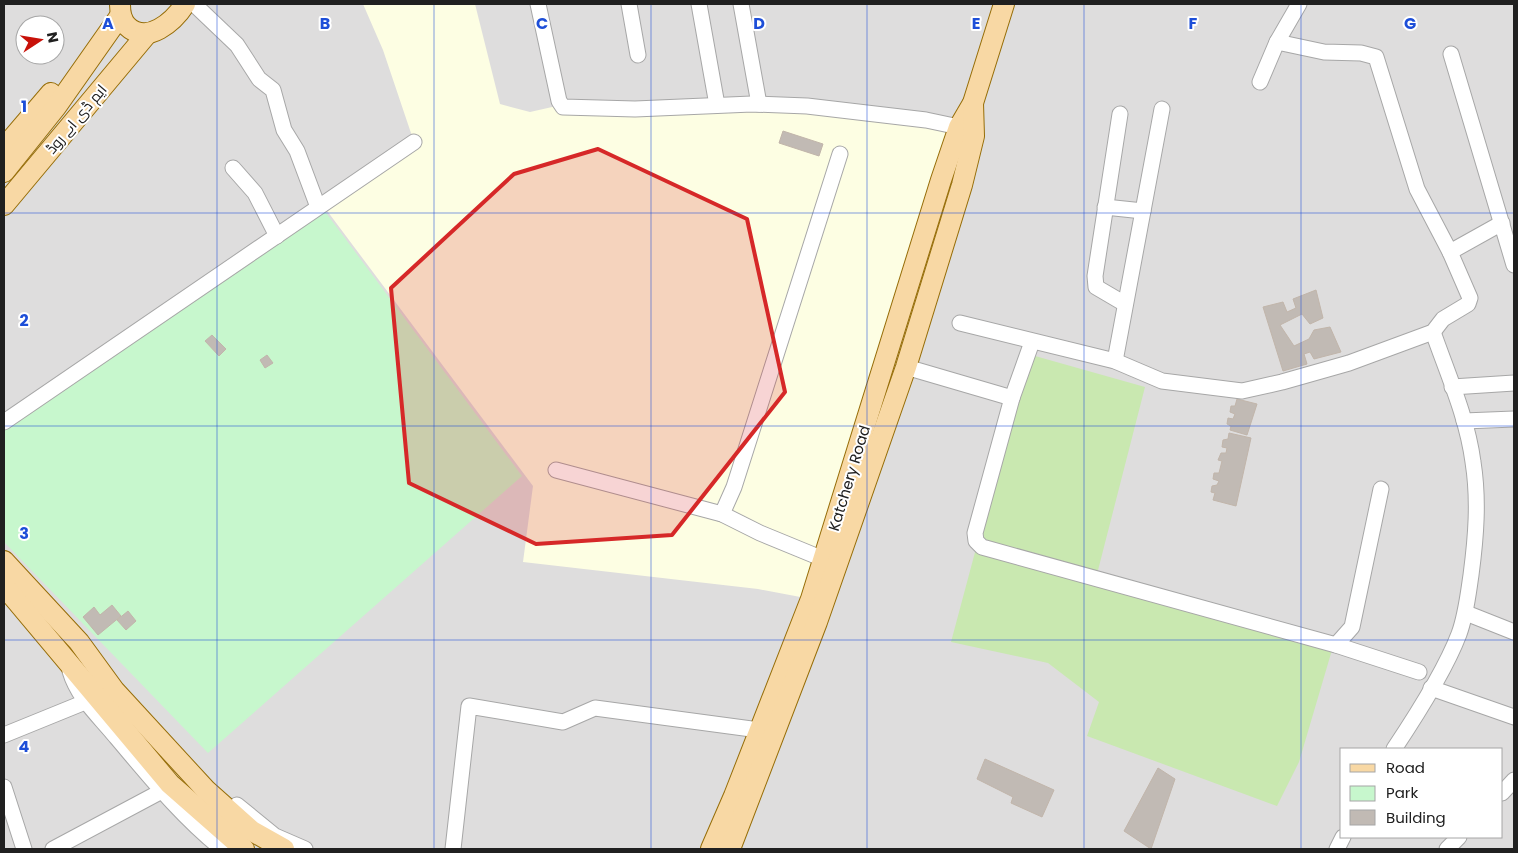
<svg xmlns="http://www.w3.org/2000/svg" width="1518" height="853" viewBox="0 0 1518 853" font-family="Poppins,Cairo,sans-serif">
<style>
.residential{fill:#dedddd;fill-rule:evenodd}
.education{fill:#fdfee3}
.grass{fill:#c9e8b0}
.park{fill:#c7f7cd}
.building{fill:#c1bab4;stroke:#c1b5aa}
.lines{fill:none;stroke-linecap:round;stroke-linejoin:round}
.minor-casing{stroke:#a7a7a7;stroke-width:17}
.major-casing{stroke:#966d07;stroke-width:22}
.minor{stroke:#fff;stroke-width:15}
.major{stroke:#f8d8a4;stroke-width:20}
.marked{fill:#d62828;fill-opacity:0.2;stroke:#d62828;stroke-width:4;stroke-linejoin:round}
.grid{fill:none;stroke:#1d4ed8;stroke-width:1;stroke-opacity:0.55}
.labels{text-anchor:middle;dominant-baseline:central;stroke-width:4;stroke-linejoin:round;paint-order:stroke}
.street-label{font-size:15px;fill:#202020;stroke:#fff}
.grid-label{font-size:16px;text-anchor:middle;font-weight:bold;fill:#1d4ed8;stroke:#fff;stroke-width:4;stroke-linejoin:round;paint-order:stroke}
</style>
<rect width="100%" height="100%" fill="#f0eee7"/>
<path class="residential" d="M4,4H1514V849H4ZM25,25H55V55H25ZM1342,749H1502V837H1342Z"/>
<polygon class="education" points="363,4 475,4 500,104 530,112 561,105 717,105 959,127 811,599 758,589 523,562 533,486 322,204 414,142 383,50"/>
<polygon class="grass" points="1028,354 1145,387 1095,582 1332,650 1299,762 1277,806 1087,736 1099,702 1048,663 951,642"/>
<polygon class="park" points="318,202 522,476 208,753 4,542 4,429"/>
<g class="building">
<polygon points="783,131 823,144 819,156 779,143"/>
<polygon points="1316,290 1323,318 1310,324 1302,314 1280,325 1294,346 1309,339 1314,330 1330,327 1341,352 1314,359 1310,352 1304,354 1307,364 1283,371 1263,307 1283,302 1287,312 1296,308 1293,299"/>
<polygon points="212,335 226,349 219,356 205,341"/>
<polygon points="267,355 273,363 265,368 260,360"/>
<polygon points="1237,399 1257,404 1247,435 1230,430 1231,426 1227,424 1228,418 1233,419 1235,414 1230,412 1231,406 1235,406"/>
<polygon points="1229,433 1251,438 1236,506 1213,500 1215,493 1211,492 1212,486 1217,485 1219,481 1213,479 1214,473 1219,473 1222,461 1218,460 1221,453 1226,453 1227,448 1222,447 1223,440 1228,439"/>
<polygon points="112,605 121,616 98,635 83,617 94,607 100,615"/>
<polygon points="128,611 136,621 126,630 117,620"/>
<polygon points="985,759 1054,790 1042,817 1011,803 1013,797 977,779"/>
<polygon points="1158,768 1175,779 1151,849 1124,831"/>
</g>
<g class="lines">
<g class="minor-casing">
<g id="minor">
<polyline points="194,4 237,45 259,79 273,90 284,130 297,151 318,207"/>
<polyline points="538,4 559,101 563,107 635,109 752,104 807,106 926,120 959,127"/>
<polyline points="629,4 638,55"/>
<polyline points="699,4 717,105"/>
<polyline points="741,4 759,104"/>
<polyline points="1451,54 1514,265"/>
<polyline points="1260,82 1277,42 1299,4"/>
<polyline points="1120,114 1095,276 1096,287 1125,304"/>
<polyline points="233,168 255,193 277,236"/>
<polyline points="1105,207 1143,211"/>
<polyline points="1450,252 1502,223"/>
<polyline points="960,323 1115,361 1162,381 1242,391 1282,382 1349,363 1433,332 1443,319 1468,304 1470,298 1450,252 1417,189 1376,57 1361,53 1324,52 1277,42"/>
<polyline points="1032,342 1012,398 975,533 976,541 982,547 1336,645 1419,672"/>
<polyline points="1115,361 1162,109"/>
<polyline points="906,367 1012,398"/>
<polyline points="1452,387 1514,383"/>
<polyline points="1464,421 1514,419"/>
<polyline points="4,422 414,142"/>
<polyline points="556,470 722,514 760,533 833,563"/>
<polyline points="722,514 734,487 840,154"/>
<polyline points="1466,613 1514,632"/>
<polyline points="1336,645 1352,627 1381,489"/>
<path d="M70,671C78,698 99,716 116,737C150,777 181,816 222,849"/>
<polyline points="1431,688 1514,717"/>
<polyline points="4,735 95,698"/>
<path d="M1394,749C1416,716 1445,671 1459,634C1466,615 1468,595 1471,575C1476,537 1479,500 1473,462C1467,417 1448,375 1433,332"/>
<polyline points="4,787 24,849"/>
<polyline points="1502,793 1514,780"/>
<polyline points="237,805 275,836 305,849"/>
<polyline points="53,849 160,792"/>
<polyline points="453,849 469,706 563,722 595,708 759,730"/>
<polyline points="1337,849 1343,837"/>
<polyline points="1447,849 1459,837"/>
</g>
</g>
<g class="major-casing">
<g id="major">
<path d="M120,5C120,13 121,20 127,26C147,46 174,21 185,4"/>
<polyline points="4,148 51,93"/>
<polyline points="4,172 56,107 120,16"/>
<polyline points="4,205 147,34"/>
<polyline points="4,561 79,642 114,690 206,790 252,831 284,849"/>
<polyline points="4,586 170,784 244,849"/>
<polyline points="711,849 734,796 811,599 941,180 959,127 973,103 1004,4"/>
<polyline points="730,849 817,622 906,367 962,185 974,136 973,103"/>
</g>
</g>
<use href="#minor" class="minor"/>
<use href="#major" class="major"/>
</g>
<path class="marked" d="M598,149L747,219L785,392L672,535L536,544L409,483L391,288L514,174Z"/>
<path class="grid" d="M217,4V849M434,4V849M651,4V849M867,4V849M1084,4V849M1301,4V849M4,213H1514M4,426H1514M4,640H1514"/>
<g class="labels">
<g class="street-label">
<text transform="translate(76 119) rotate(-50)">ایم ڈی اے روڈ</text>
<text transform="translate(849 478) rotate(-73)">Katchery Road</text>
</g>
</g>
<g class="grid-label">
<text x="108" y="29">A</text>
<text x="325" y="29">B</text>
<text x="542" y="29">C</text>
<text x="759" y="29">D</text>
<text x="976" y="29">E</text>
<text x="1193" y="29">F</text>
<text x="1410" y="29">G</text>
<text x="24" y="112">1</text>
<text x="24" y="326">2</text>
<text x="24" y="539">3</text>
<text x="24" y="752">4</text>
</g>
<rect width="1518" height="853" fill="none" stroke="#202020" stroke-width="10"/>
<rect x="1340" y="748" width="162" height="90" fill="#ffffff" stroke="#a6a6a6"/>
<rect x="1350" y="764" width="25" height="8" fill="#f8d8a4" stroke="#a6a6a6"/>
<text x="1386" y="773" font-size="15" fill="#202020">Road</text>
<rect x="1350" y="786" width="25" height="15" fill="#c7f7cd" stroke="#a6a6a6"/>
<text x="1386" y="798" font-size="15" fill="#202020">Park</text>
<rect x="1350" y="810" width="25" height="15" fill="#c1bab4" stroke="#a6a6a6"/>
<text x="1386" y="823" font-size="15" fill="#202020">Building</text>
<g transform="translate(40 40) rotate(78)"><circle r="24" fill="#ffffff" stroke="#a6a6a6"/>
<path d="M0-4L9 19L0 12L-9 19Z" fill="#c81109"/>
<text y="-8" font-size="14" font-weight="bold" text-anchor="middle" fill="#202020">N</text>
</g>
</svg>
